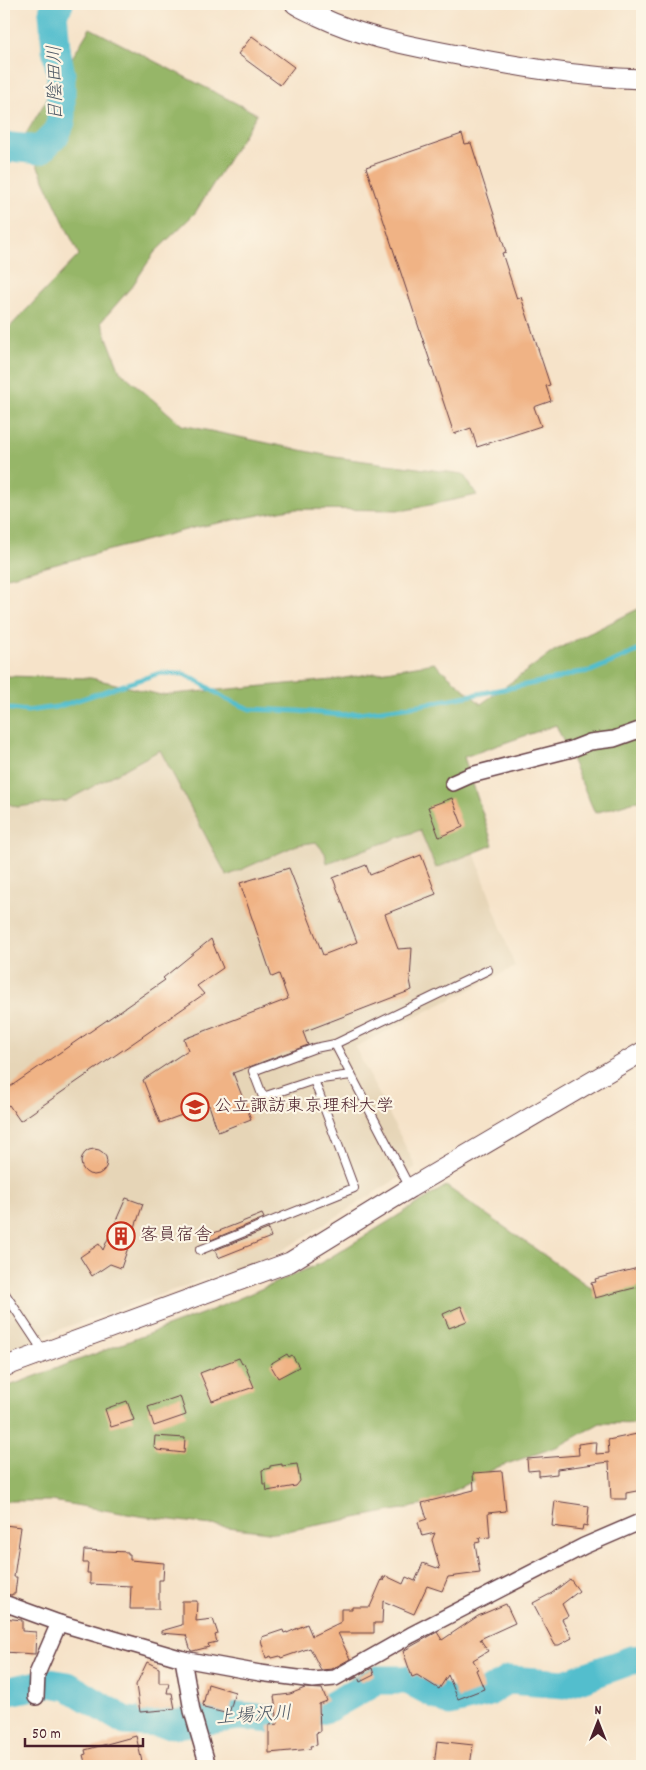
<svg xmlns="http://www.w3.org/2000/svg" width="646" height="1770" viewBox="0 0 646 1770" font-family="Dekko,'Klee One',sans-serif">
<style>
.built{fill:#e6d5b7}
.forest{fill:#96b668;stroke:#706a4a}
.lines{fill:none;stroke-linecap:round;stroke-linejoin:round}
.stream{stroke:#52becd;stroke-width:5}
.river{stroke:#52becd;stroke-width:29}
.building{fill:#f0b385}
.service-casing{stroke:#643c43;stroke-width:10}
.minor-casing{stroke:#643c43;stroke-width:18}
.tertiary-casing{stroke:#643c43;stroke-width:21}
.service{stroke:#fff;stroke-width:8}
.minor{stroke:#fff;stroke-width:15}
.tertiary{stroke:#fff;stroke-width:19}
.labels{text-anchor:middle;dominant-baseline:central;stroke-width:4.5;stroke-linejoin:round;paint-order:stroke}
.poi-label{font-size:18px;fill:#4a1f2b;stroke:#fcf5e5;text-anchor:start}
.water-label{font-size:19px;font-style:italic;fill:#4d5764;stroke:#fcf5e5}
</style>
<rect width="100%" height="100%" fill="#fcf5e5"/>
<filter id="ink" filterUnits="userSpaceOnUse"><feTurbulence type="fractalNoise" baseFrequency=".02" numOctaves="2"/><feDisplacementMap in="SourceGraphic" scale="10" xChannelSelector="R" yChannelSelector="G"/><feConvolveMatrix kernelMatrix="1 2 1 2 8 2 1 2 1" color-interpolation-filters="sRGB"/></filter>
<filter id="wash" filterUnits="userSpaceOnUse"><feTurbulence type="fractalNoise" baseFrequency=".0096" numOctaves="4" result="noise"/><feDisplacementMap in="SourceGraphic" scale="20" xChannelSelector="R" yChannelSelector="G"/><feGaussianBlur stdDeviation="1.12" result="paint"/><feColorMatrix in="noise" values="0 0 0 0 0 0 0 0 0 0 0 0 0 0 0 0 0 1.4 0 .05"/><feComposite in="paint" operator="in"/></filter>
<g filter="url(#wash)">
<rect width="100%" height="100%" fill="#f6e3c9"/>
<polygon class="built" points="160,750 227,876 297,845 316,842 325,853 328,863 421,830 436,868 474,852 515,967 355,1047 416,1167 275,1255 63,1328 4,1353 4,802 17,807 66,801"/>
<g class="forest">
<polygon points="90,28 257,114 195,213 154,253 133,285 101,322 120,371 182,425 334,457 463,474 477,495 406,510 290,509 193,528 4,578 4,333 79,255 24,137"/>
<polygon points="642,607 642,799 595,813 556,725 464,757 493,845 436,868 420,830 327,863 325,853 316,842 297,845 227,876 160,750 66,801 17,807 4,802 4,676 91,678 161,695 333,680 434,663 481,704 554,651"/>
<polygon points="446,1186 601,1295 642,1269 642,1424 600,1423 559,1446 498,1467 429,1504 276,1533 139,1516 52,1501 4,1501 4,1388 212,1310 321,1263"/>
</g>
<g class="lines">
<polyline class="stream" points="4,708 27,711 57,707 160,673 184,674 201,683 226,699 250,709 298,711 343,715 420,705 556,679 575,673 591,671 642,649"/>
<g class="river">
<polyline points="4,151 11,147 40,150 56,134 61,122 61,75 56,49 53,12 59,4"/>
<polyline points="4,1692 49,1683 68,1686 125,1721 175,1724 239,1716 273,1719 308,1713 328,1708 377,1680 408,1680 450,1702 487,1693 508,1680 565,1684 632,1660 642,1659"/>
</g>
</g>
<g id="blocks">
<g class="building">
<polygon points="252,36 294,67 280,85 238,54"/>
<polygon points="462,134 465,144 471,143 506,252 502,253 517,299 521,297 550,385 546,386 551,401 534,407 541,426 477,447 471,428 454,434 366,167"/>
<polygon points="452,798 463,827 439,837 428,807"/>
<polygon points="421,855 436,894 385,914 398,949 412,948 410,980 412,990 303,1032 308,1045 233,1073 251,1119 218,1132 209,1105 160,1123 143,1080 188,1050 184,1039 288,999 279,974 272,977 240,883 289,868 323,955 357,942 333,878 366,865 370,875"/>
<polygon points="211,939 223,968 197,986 204,994 20,1121 9,1105 4,1108 4,1091 165,980 163,978"/>
<circle cx="94" cy="1162" r="13"/>
<polygon points="126,1198 143,1204 121,1268 110,1264 92,1276 80,1257 99,1244 103,1250"/>
<polygon points="262,1214 264,1218 211,1240 209,1235"/>
<polygon points="268,1229 271,1237 218,1258 215,1250"/>
<polygon points="642,1267 642,1286 595,1298 591,1283 596,1282 595,1279"/>
<polygon points="461,1306 467,1321 449,1328 443,1314"/>
<polygon points="287,1354 289,1357 292,1355 299,1367 278,1378 270,1364"/>
<polygon points="239,1358 242,1364 244,1363 254,1387 212,1401 200,1373"/>
<polygon points="180,1396 186,1415 154,1426 148,1407"/>
<polygon points="127,1401 134,1420 111,1427 105,1409"/>
<polygon points="642,1433 642,1490 626,1493 626,1499 611,1499 609,1462 557,1469 557,1474 539,1476 539,1470 528,1471 527,1459 579,1455 578,1444 593,1442 597,1442 596,1454 609,1453 608,1440"/>
<polygon points="155,1436 185,1438 184,1453 157,1450 157,1449 154,1448"/>
<polygon points="282,1464 282,1466 297,1464 300,1481 296,1486 267,1491 266,1484 263,1484 262,1470 270,1468 270,1466"/>
<polygon points="502,1471 506,1511 488,1513 490,1537 479,1538 480,1542 475,1543 480,1573 448,1577 442,1591 427,1586 414,1614 383,1601 382,1623 374,1623 374,1633 338,1633 350,1659 332,1669 321,1670 310,1648 281,1658 280,1656 272,1658 271,1656 266,1658 261,1640 262,1640 262,1637 283,1630 284,1633 287,1632 287,1633 307,1624 312,1636 341,1622 341,1609 352,1609 352,1607 370,1607 383,1577 384,1577 384,1581 386,1576 403,1584 406,1577 415,1581 423,1563 440,1569 432,1540 435,1533 422,1536 418,1522 427,1519 422,1503 474,1490 473,1473"/>
<polygon points="555,1501 589,1506 587,1526 583,1525 582,1530 552,1526"/>
<polygon points="4,1525 21,1527 14,1577 17,1577 15,1594 12,1594 12,1595 4,1594"/>
<polygon points="84,1550 128,1552 128,1554 130,1554 130,1560 164,1563 163,1580 159,1580 159,1609 130,1609 131,1586 90,1584 90,1573 87,1573 88,1563 83,1563"/>
<polygon points="570,1579 579,1591 562,1604 568,1616 562,1619 572,1638 559,1645 555,1645 533,1603 552,1593"/>
<polygon points="182,1601 197,1601 196,1621 213,1619 218,1634 215,1635 217,1642 208,1644 209,1647 193,1651 191,1651 186,1635 161,1633 161,1631 182,1625"/>
<polygon points="506,1604 515,1623 480,1639 488,1651 473,1660 478,1669 476,1670 484,1689 458,1699 448,1675 439,1689 417,1675 412,1677 403,1651 437,1632 442,1640 478,1616"/>
<polygon points="4,1618 22,1620 22,1631 36,1632 35,1654 4,1652"/>
<polygon points="147,1662 159,1668 159,1683 169,1683 167,1693 172,1693 175,1709 140,1712 136,1685"/>
<polygon points="372,1668 374,1675 360,1682 358,1677 347,1682"/>
<polygon points="208,1684 235,1692 229,1714 204,1708 204,1706 203,1705"/>
<polygon points="305,1688 322,1689 327,1701 319,1704 320,1732 316,1733 317,1745 310,1746 311,1749 269,1753 269,1725 278,1724 274,1696 290,1694"/>
<polygon points="136,1736 143,1766 86,1766 83,1755 86,1754 85,1750"/>
<polygon points="437,1741 473,1745 470,1766 434,1766"/>
</g>
</g>
</g>
<g filter="url(#ink)">
<use href="#blocks" fill-opacity="0" stroke="#643c43" stroke-width="1"/>
<g class="lines">
<g class="service-casing">
<g id="service">
<polyline points="335,1044 410,1188"/>
<polyline points="351,1075 314,1080 263,1097 253,1071 315,1048 335,1044 488,970"/>
<polyline points="200,1250 354,1188 314,1080"/>
<polyline points="4,1292 43,1351"/>
</g>
</g>
<g class="minor-casing">
<g id="minor">
<polyline points="453,783 471,775 572,749 590,742 614,739 642,729"/>
<polyline points="4,1603 59,1623 183,1659 260,1673 313,1680 335,1678 411,1635 584,1546 642,1521"/>
<polyline points="183,1659 192,1711 208,1766"/>
<polyline points="36,1697 37,1674 59,1623"/>
</g>
</g>
<g class="tertiary-casing">
<g id="tertiary">
<path d="M295,4C302,9 311,12 318,16C358,35 400,44 442,52C509,65 575,77 642,79"/>
<polyline points="4,1367 290,1262 410,1188 642,1052"/>
</g>
</g>
<use href="#service" class="service"/>
<use href="#minor" class="minor"/>
<use href="#tertiary" class="tertiary"/>
</g>
</g>
<defs>
<g id="university-ring" transform="scale(1.4375)"><circle r="9.5" fill="#fcf5e5" stroke="#c8321e" stroke-width="1.5"/><path d="M0-5L7-2L0 1L-7-2ZM-4 1L0 2.5L4 1V4Q0 6-4 4Z" fill="#c8321e"/></g>
<g id="building-ring" transform="scale(1.4375)"><circle r="9.5" fill="#fcf5e5" stroke="#c8321e" stroke-width="1.5"/><path d="M-4-6H4V6H1V3H-1V6H-4ZM-2.5-4.3h1.7v1.8h-1.7ZM.8-4.3h1.7v1.8H.8ZM-2.5-1h1.7V.8h-1.7ZM.8-1h1.7V.8H.8Z" fill="#c8321e"/></g>
</defs>
<g fill-rule="evenodd">
<use href="#university-ring" x="195" y="1107"/>
<use href="#building-ring" x="121" y="1236"/>
</g>
<g class="labels">
<g class="poi-label">
<text x="214" y="1107">公立諏訪東京理科大学</text>
<text x="140" y="1236">客員宿舎</text>
</g>
<g class="water-label">
<text transform="translate(57 83) rotate(-91)">日陰田川</text>
<text transform="translate(254 1717) rotate(-4)">上場沢川</text>
</g>
</g>
<rect width="646" height="1770" fill="none" stroke="#fcf5e5" stroke-width="20"/>
<g transform="translate(598 1722)" stroke="#fcf5e5" stroke-width="4" paint-order="stroke">
<path d="M0-4L9 19L0 12L-9 19Z" fill="#4a1f2b"/>
<text y="-8" font-size="14" font-weight="bold" text-anchor="middle" fill="#4a1f2b">N</text>
</g>
<path d="M25 1738v8h118v-8" fill="none" stroke="#4a1f2b" stroke-width="2.5"/>
<text x="32" y="1738" font-size="15" fill="#4a1f2b" stroke="#fcf5e5" stroke-width="4" paint-order="stroke">50 m</text>
</svg>
